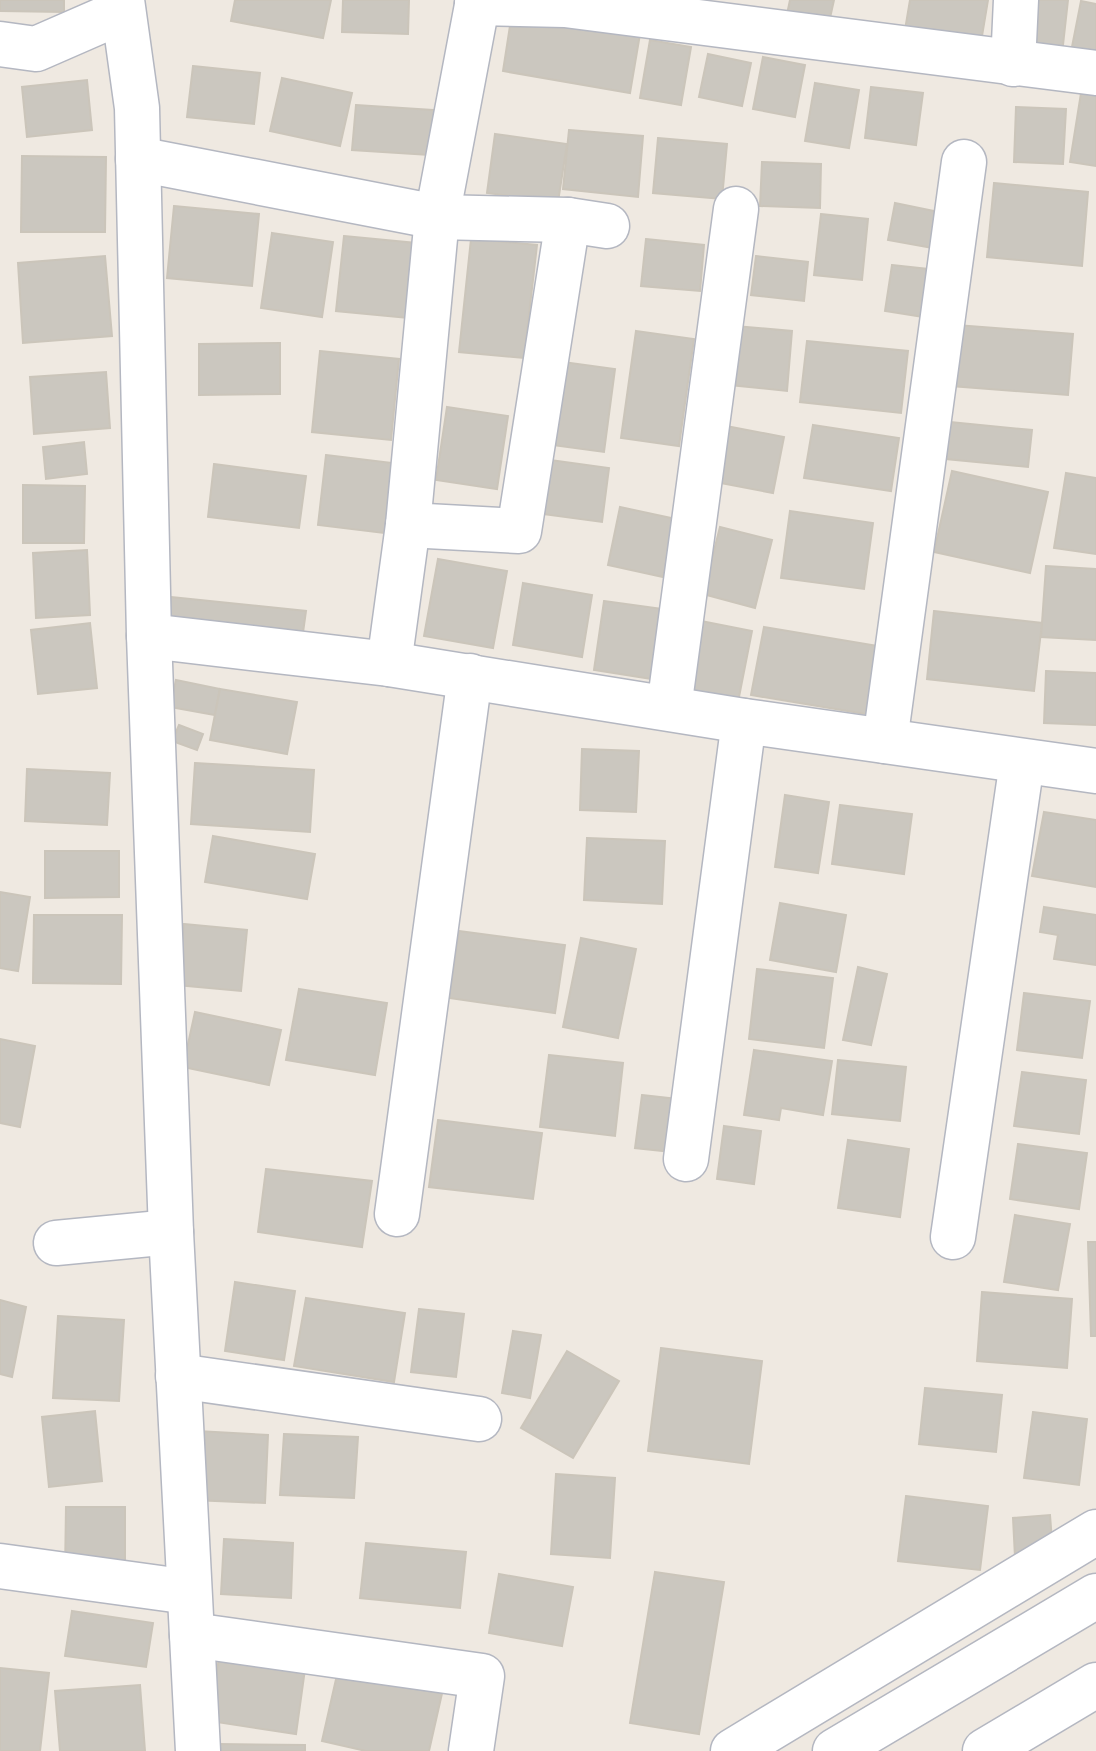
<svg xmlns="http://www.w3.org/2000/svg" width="1096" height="1751" viewBox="0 0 1096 1751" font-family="Rubik,sans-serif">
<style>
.building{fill:#cbc7bf;stroke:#cbc5ba;stroke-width:2}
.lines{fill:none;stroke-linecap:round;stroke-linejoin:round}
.minor-casing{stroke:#b4b7c1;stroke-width:47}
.minor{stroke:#fff;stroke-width:44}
</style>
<rect width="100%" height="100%" fill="#efe9e1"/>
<g class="building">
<polygon points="0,0 64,0 64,12 0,11"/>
<polygon points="235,0 331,0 323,38 231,21"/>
<polygon points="343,0 409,0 408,34 342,32"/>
<polygon points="790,0 834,0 828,27 786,19"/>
<polygon points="910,0 988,0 981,42 905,30"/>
<polygon points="1023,0 1068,0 1062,54 1017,50"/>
<polygon points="1081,1 1096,4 1096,56 1071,52"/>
<polygon points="512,13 640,34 630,93 503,71"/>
<polygon points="650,40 691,47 681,105 640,98"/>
<polygon points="708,54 751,63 742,106 699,97"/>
<polygon points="763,57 805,65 795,117 753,109"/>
<polygon points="193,66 260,73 254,124 187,117"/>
<polygon points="282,78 352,93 340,146 270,131"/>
<polygon points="87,80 92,130 27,137 22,87"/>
<polygon points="815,83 859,90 849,148 805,141"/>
<polygon points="871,87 923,93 916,145 865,138"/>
<polygon points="1081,93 1096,95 1096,166 1070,162"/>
<polygon points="356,105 448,111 445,156 352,150"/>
<polygon points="1016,107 1066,109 1063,164 1014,162"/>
<polygon points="569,130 643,136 638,197 563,189"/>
<polygon points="495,134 567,144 558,202 487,193"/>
<polygon points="658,138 727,144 722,199 653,193"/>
<polygon points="22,156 106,157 105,232 21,232"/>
<polygon points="762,162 821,164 820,208 760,206"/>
<polygon points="994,183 1088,192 1082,266 987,257"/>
<polygon points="895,203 939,212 933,248 888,240"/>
<polygon points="174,206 259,214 252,286 167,278"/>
<polygon points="821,214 868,219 862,280 814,275"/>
<polygon points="272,233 333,242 322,317 261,308"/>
<polygon points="344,236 416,243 408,318 336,311"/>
<polygon points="471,239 537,245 524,358 459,352"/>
<polygon points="646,239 704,245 700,291 641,286"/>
<polygon points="105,256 112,336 23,343 18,263"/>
<polygon points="756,256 808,262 804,301 751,295"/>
<polygon points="892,265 937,270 930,318 885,311"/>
<polygon points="956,325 1073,334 1068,395 951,386"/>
<polygon points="735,326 792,331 787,391 730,385"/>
<polygon points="636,331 694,339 679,446 621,438"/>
<polygon points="807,341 908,351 901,413 800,402"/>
<polygon points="280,343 280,394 199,395 199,344"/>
<polygon points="320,351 399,359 391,440 312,432"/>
<polygon points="563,362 615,369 604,452 552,445"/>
<polygon points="106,372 110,428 34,434 30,377"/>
<polygon points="447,407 508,416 497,489 436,480"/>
<polygon points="950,422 1032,430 1028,467 946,459"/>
<polygon points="721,425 784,437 773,493 710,481"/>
<polygon points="813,425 899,438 891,491 804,478"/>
<polygon points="84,442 87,474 46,479 43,447"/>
<polygon points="326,455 401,464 392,534 318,525"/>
<polygon points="543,459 609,468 602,522 535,513"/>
<polygon points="214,464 306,476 299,528 208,517"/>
<polygon points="952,471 1048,492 1030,573 934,552"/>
<polygon points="1066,473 1096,478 1096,554 1054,548"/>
<polygon points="23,485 85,486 84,543 23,543"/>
<polygon points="620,507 676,519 663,577 608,565"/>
<polygon points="790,511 873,523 864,589 781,578"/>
<polygon points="720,527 772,540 755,608 703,594"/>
<polygon points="87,550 90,615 36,618 33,553"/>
<polygon points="438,559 507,571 493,648 424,636"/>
<polygon points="1046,566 1096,569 1096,640 1041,637"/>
<polygon points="523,583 592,595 582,657 513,645"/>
<polygon points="171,597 306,611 302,640 168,627"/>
<polygon points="604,601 663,609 652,679 594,670"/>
<polygon points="934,611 1042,623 1034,691 927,679"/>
<polygon points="696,620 752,631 738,702 681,691"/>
<polygon points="90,623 97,688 38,694 31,630"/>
<polygon points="764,627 884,647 872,715 751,695"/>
<polygon points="1046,671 1096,673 1096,725 1044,723"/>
<polygon points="176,680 220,689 215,715 170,707"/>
<polygon points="220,689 297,702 287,754 210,740"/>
<polygon points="179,725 203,734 197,750 172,741"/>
<polygon points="582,749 639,751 636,812 580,810"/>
<polygon points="195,763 314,770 310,832 191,824"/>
<polygon points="27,769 110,773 107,825 25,821"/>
<polygon points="785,795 829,802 818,873 775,867"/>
<polygon points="840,805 912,814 904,874 832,864"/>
<polygon points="1044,812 1096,820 1096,887 1032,876"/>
<polygon points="213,836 315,854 307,899 205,882"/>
<polygon points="587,838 665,841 662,904 584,900"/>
<polygon points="45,851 119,851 119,897 45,898"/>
<polygon points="0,892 30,897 18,971 0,968"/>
<polygon points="780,903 846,915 836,972 770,960"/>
<polygon points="1044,907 1096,915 1096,965 1054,959 1058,935 1040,932"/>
<polygon points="34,915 122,915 121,984 33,983"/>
<polygon points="184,924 247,930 241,991 177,985"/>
<polygon points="459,931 565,945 555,1013 449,998"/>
<polygon points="581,938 636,949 618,1038 563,1027"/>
<polygon points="858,967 887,974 871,1045 843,1040"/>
<polygon points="757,969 833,978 824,1048 749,1039"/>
<polygon points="299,989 387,1003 375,1075 286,1060"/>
<polygon points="1024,993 1090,1001 1082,1058 1017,1050"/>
<polygon points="195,1012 281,1030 269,1085 183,1067"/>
<polygon points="0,1039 35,1046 20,1127 0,1123"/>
<polygon points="754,1050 832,1061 823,1115 781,1108 779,1120 744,1115"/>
<polygon points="549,1055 623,1063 615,1136 540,1127"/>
<polygon points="838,1060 906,1067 900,1121 832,1114"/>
<polygon points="1022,1072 1086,1080 1079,1134 1014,1126"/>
<polygon points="642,1095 677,1099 671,1152 635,1148"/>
<polygon points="438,1120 542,1133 533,1199 429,1187"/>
<polygon points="724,1126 761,1131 754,1184 717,1179"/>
<polygon points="848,1140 909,1149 900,1217 838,1208"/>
<polygon points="1018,1144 1087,1153 1079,1209 1010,1199"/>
<polygon points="266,1169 372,1181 362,1247 258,1232"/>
<polygon points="1015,1215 1070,1224 1058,1290 1004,1282"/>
<polygon points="1088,1242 1096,1242 1096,1336 1091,1336"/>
<polygon points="235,1282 295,1291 284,1360 225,1351"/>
<polygon points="982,1292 1072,1299 1067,1368 977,1361"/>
<polygon points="306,1298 405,1313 394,1382 294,1366"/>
<polygon points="0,1300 26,1307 12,1377 0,1374"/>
<polygon points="419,1309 464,1314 456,1377 411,1372"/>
<polygon points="58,1316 124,1320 119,1401 53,1398"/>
<polygon points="513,1331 541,1335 530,1398 502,1393"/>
<polygon points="661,1348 762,1361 749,1464 648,1451"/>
<polygon points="567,1351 619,1381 573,1458 521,1428"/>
<polygon points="925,1388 1002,1395 996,1452 919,1444"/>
<polygon points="95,1411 102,1481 49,1487 42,1417"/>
<polygon points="1033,1412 1087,1419 1079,1485 1024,1478"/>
<polygon points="197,1431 268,1435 265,1503 193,1500"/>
<polygon points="284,1434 358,1437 354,1498 280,1495"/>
<polygon points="556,1474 615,1478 610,1558 551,1554"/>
<polygon points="906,1496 988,1506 980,1570 898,1561"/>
<polygon points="66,1507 125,1507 125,1572 65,1572"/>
<polygon points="1050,1515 1053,1554 1015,1557 1013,1518"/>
<polygon points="224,1539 293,1543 291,1598 221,1594"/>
<polygon points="366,1543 466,1552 460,1608 360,1598"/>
<polygon points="655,1572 724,1582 699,1734 630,1723"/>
<polygon points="499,1574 573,1587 562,1646 489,1633"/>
<polygon points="72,1611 153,1623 146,1667 65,1656"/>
<polygon points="219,1657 305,1669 296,1734 210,1721"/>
<polygon points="339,1666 443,1689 429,1751 366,1751 322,1741"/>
<polygon points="0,1668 49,1673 40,1751 0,1751"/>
<polygon points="140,1685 145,1751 60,1751 55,1691"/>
<polygon points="217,1744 305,1745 305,1751 217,1751"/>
</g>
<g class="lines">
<g class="minor-casing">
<g id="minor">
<polyline points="122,0 137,108 149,636 171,1232 198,1751"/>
<polyline points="477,3 565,5 1096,73"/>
<polyline points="0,44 36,49 123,11"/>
<polyline points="1013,64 1016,0"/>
<polyline points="138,159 437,217 568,220 607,226"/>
<polyline points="408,525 519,531 568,220"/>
<polyline points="149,636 389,664 744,721 1096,771"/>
<polyline points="389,664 408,525 437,217 478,0"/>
<polyline points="669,708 736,209"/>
<polyline points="885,741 964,162"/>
<polyline points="686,1159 744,721"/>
<polyline points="397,1214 470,676"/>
<polyline points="953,1237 1022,762"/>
<polyline points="56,1243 171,1232"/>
<polyline points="178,1376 479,1419"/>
<polyline points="0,1566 189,1592"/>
<polyline points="192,1635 482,1676 471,1751"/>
<polyline points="733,1751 1096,1532"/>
<polyline points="835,1751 1096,1596"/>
<polyline points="985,1751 1096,1685"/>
</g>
</g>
<use href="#minor" class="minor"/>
</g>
</svg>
